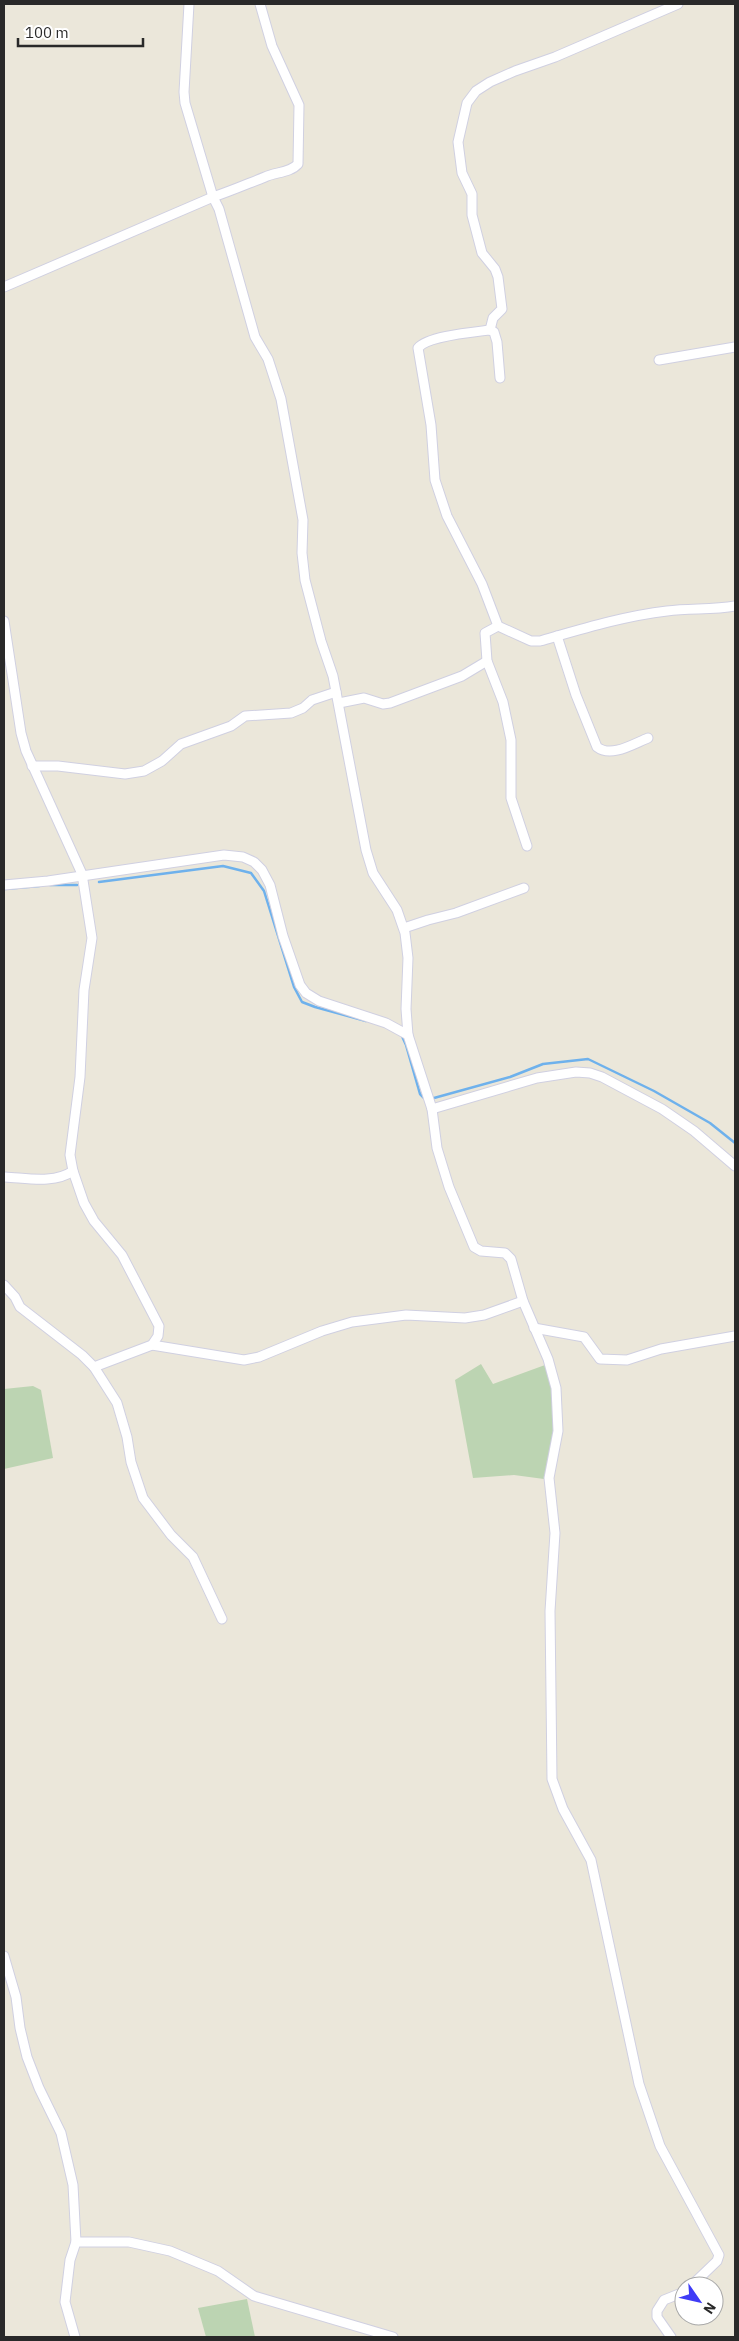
<svg xmlns="http://www.w3.org/2000/svg" width="739" height="2341" viewBox="0 0 739 2341" font-family="'IBM Plex Sans',sans-serif">
<style>
.cemetery{fill:#bcd4b2}
.lines{fill:none;stroke-linecap:round;stroke-linejoin:round}
.stream{stroke:#6eb1ec;stroke-width:2.5}
.minor-casing{stroke:#d0d0e1;stroke-width:11}
.minor{stroke:#fff;stroke-width:9}
</style>
<rect width="100%" height="100%" fill="#ebe7da"/>
<g class="cemetery">
<polygon points="481,1364 493,1384 545,1365 554,1391 555,1433 544,1479 514,1475 473,1478 455,1380"/>
<polygon points="33,1386 41,1390 53,1458 4,1469 4,1389"/>
<polygon points="247,2299 255,2337 206,2337 198,2308"/>
</g>
<g class="lines">
<g class="stream">
<polyline points="99,882 223,866 251,873 264,891 294,987 302,1002 315,1007 366,1021"/>
<polyline points="50,885 77,885"/>
<polyline points="4,889 39,886"/>
<polyline points="401,1034 406,1045 420,1094 424,1098"/>
<polyline points="434,1098 510,1077 543,1064 588,1059 654,1091 710,1123 735,1143"/>
</g>
<g class="minor-casing">
<g id="minor">
<polyline points="189,4 184,92 185,103 213,197 219,209 255,337 268,359 281,399 303,520 302,553 305,580 321,641 333,676 366,850 373,873 397,910 405,933 408,958 406,1009 408,1035"/>
<path d="M4,287L213,197C231,191 247,184 265,177C275,172 290,173 298,164L299,105L272,46L260,4"/>
<polyline points="490,330 493,318 502,309 498,277 495,269 482,253 472,215 472,194 462,173 458,142 467,103 476,91 490,82 515,71 555,57 678,4"/>
<polyline points="659,360 735,347"/>
<path d="M500,378L497,342L494,332L490,330C475,332 427,336 418,348L431,425L435,480L447,516L482,584L498,626L531,641H540C582,629 624,616 667,611C690,608 712,610 735,606"/>
<polyline points="4,621 21,733 26,751 82,874 92,938 84,990 80,1077 70,1155 73,1171 84,1203 94,1221 122,1255 159,1326 158,1336 152,1345 94,1367 82,1355 20,1307 15,1297 4,1285"/>
<polyline points="498,626 485,633 487,661 503,702 511,740 511,798 527,846"/>
<path d="M557,636L576,695L597,747C611,758 633,744 648,738"/>
<polyline points="339,703 364,698 383,704 390,703 462,676 487,661"/>
<polyline points="32,766 58,766 125,774 144,771 162,761 181,744 231,726 245,716 291,713 303,708 312,700 336,692"/>
<polyline points="4,885 48,881 224,855 243,857 254,862 262,870 270,885 283,936 300,985 306,993 319,1001 386,1023 408,1035 432,1109 437,1148 449,1187 474,1247 481,1251 505,1253 511,1259 523,1301 548,1359 556,1388 558,1431 549,1478 555,1533 550,1611 552,1779 563,1809 591,1860 639,2084 660,2146 719,2255 717,2261 691,2286"/>
<polyline points="404,928 428,920 456,913 524,888"/>
<polyline points="432,1109 537,1078 576,1072 590,1073 602,1077 662,1109 694,1131 735,1166"/>
<path d="M5,1177C27,1178 54,1184 73,1171"/>
<polyline points="534,1328 584,1337 600,1359 627,1360 661,1349 735,1336"/>
<polyline points="152,1345 244,1360 259,1357 322,1331 352,1322 406,1315 465,1318 484,1315 523,1301"/>
<polyline points="94,1367 117,1403 127,1437 131,1462 143,1498 171,1535 193,1557 222,1619"/>
<polyline points="4,1956 16,1997 20,2028 27,2057 39,2088 61,2133 73,2185 76,2242"/>
<polyline points="75,2337 65,2302 70,2260 76,2242 129,2242 170,2251 218,2271 254,2296 393,2337"/>
<polyline points="671,2337 657,2317 657,2311 664,2300 684,2292"/>
</g>
</g>
<use href="#minor" class="minor"/>
</g>
<rect width="739" height="2341" fill="none" stroke="#292929" stroke-width="10"/>
<g transform="translate(699 2301) rotate(124)"><circle r="24" fill="#ffffff" stroke="#a9a9a9"/>
<path d="M0-4L9 19L0 12L-9 19Z" fill="#3f3cf6"/>
<text y="-8" font-size="14" font-weight="bold" text-anchor="middle" fill="#292929">N</text>
</g>
<path d="M18 38v8h125v-8" fill="none" stroke="#292929" stroke-width="2.5"/>
<text x="25" y="38" font-size="15" fill="#292929" stroke="#ffffff" stroke-width="4" paint-order="stroke">100 m</text>
</svg>
